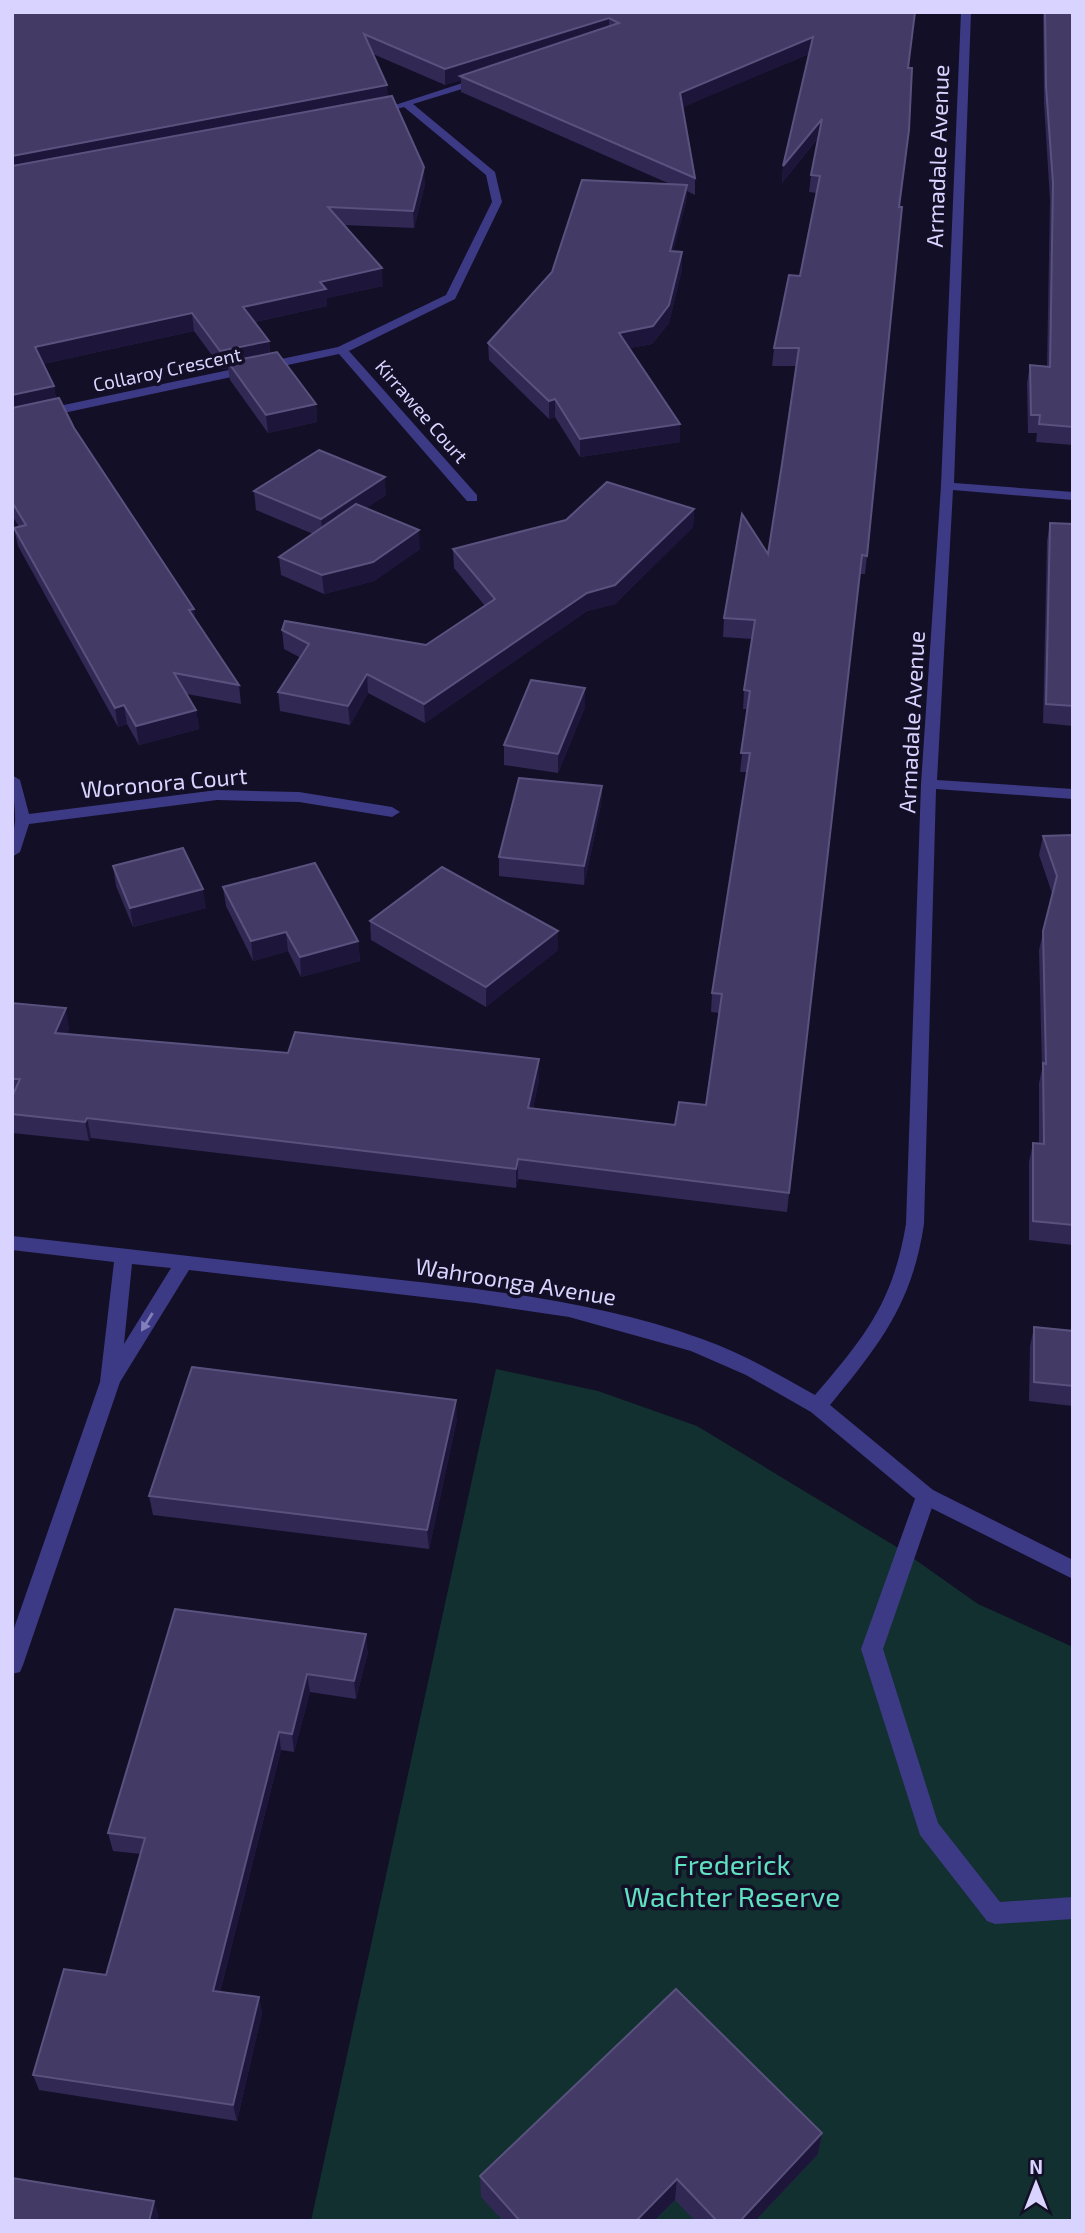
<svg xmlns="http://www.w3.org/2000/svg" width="1085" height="2233" viewBox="0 0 1085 2233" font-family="'Exo 2',sans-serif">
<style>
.green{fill:#12302f}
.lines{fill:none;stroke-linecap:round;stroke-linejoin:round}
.service{fill:#3d3a85;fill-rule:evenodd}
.minor{fill:#3d3a85;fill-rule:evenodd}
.wall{fill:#312854}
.shaded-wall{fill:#1d163a}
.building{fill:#433a66;stroke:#5a527e;stroke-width:2}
.oneway{fill:#837fbc}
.labels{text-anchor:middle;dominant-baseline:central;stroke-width:7;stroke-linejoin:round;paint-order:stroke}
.far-street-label{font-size:19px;fill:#d9d4ff;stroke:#130f26}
.street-label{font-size:23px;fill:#d9d4ff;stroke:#130f26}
.near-park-label{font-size:28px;fill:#5fe0c0;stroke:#130f26}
</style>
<rect width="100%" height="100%" fill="#130f26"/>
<polygon class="green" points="496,1369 598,1391 697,1426 900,1549 978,1604 1073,1647 1073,2221 311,2221"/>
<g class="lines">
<polygon class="service" points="926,1488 933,1490 936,1496 883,1649 938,1823 1000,1902 1073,1897 1073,1919 995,1924 987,1921 920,1835 861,1649 916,1496 919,1490"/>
<g class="minor">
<path d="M961,12H971L954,483L1073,492V500L953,490L937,780L1073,789V799L936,789L924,1224C912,1304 880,1344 830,1405L933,1490L1073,1560V1579L919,1502L811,1412L746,1375L691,1351L569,1317L475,1303L189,1270L120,1382L23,1665L20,1672L12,1674V1634L100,1382L114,1262L12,1250V1236C121,1248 230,1261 338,1273C461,1287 585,1297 702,1339C742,1353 779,1375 815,1395C865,1337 893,1302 906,1224L921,784L941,486ZM132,1264L171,1268L124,1344Z"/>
<polygon points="481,77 485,78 485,82 413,104 495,172 502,202 455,299 349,351 477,495 477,501 467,501 339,354 12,424 12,416 338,347 446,295 492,202 486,175 404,107 397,109 392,106"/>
<path d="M12,775L20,780L29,814L217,790L299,792L392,807L400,812L392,817L299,802L217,800L29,824L20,852L12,857C12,845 13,834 15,822C16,812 12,788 12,775Z"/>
</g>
</g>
<g class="wall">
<polygon points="12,12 915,12 908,68 899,207 867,556 865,574 860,574 787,1212 518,1179 516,1188 91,1138 89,1141 12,1133 12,1003 69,1028 67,1034 288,1053 539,1059 539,1079 533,1109 675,1125 706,1105 719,1013 711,1012 712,993 747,772 740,772 747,709 743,709 744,690 752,639 723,637 724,618 768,554 797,366 772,366 774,348 800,276 817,193 809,192 811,175 818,138 782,183 783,166 809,54 682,107 695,178 695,195 687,191 686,202 673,251 682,252 682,269 669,323 652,344 630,348 680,442 580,457 555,417 549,419 489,360 488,343 670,184 461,92 461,80 445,85 373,54 388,96 425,184 414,228 343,225 383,286 327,298 327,306 255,322 269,341 270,353 316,404 317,422 268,433 230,380 228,368 222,369 194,331 43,364 54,386 56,399 74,428 194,609 195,620 239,685 241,704 187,694 196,710 199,729 139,745 127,724 118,727 18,546 14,528 19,527 12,515"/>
<polygon points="1043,12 1073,12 1073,445 1036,442 1037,433 1028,433 1027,383 1030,365 1047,366 1050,200 1044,103"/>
<polygon points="254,491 386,495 366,508 420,549 374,581 324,594 281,575 279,557 313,534 256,510"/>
<polygon points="694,509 693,527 615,604 587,611 425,723 368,693 350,725 280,711 278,692 301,658 284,649 282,630 426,645 485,606 454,568 453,549"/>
<polygon points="1050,523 1073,524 1073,726 1043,723 1047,541"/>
<polygon points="585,688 585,707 558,773 504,765 504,745"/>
<polygon points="602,786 601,805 584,885 499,876 499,857"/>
<polygon points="1073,835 1073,1245 1029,1240 1029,1162 1033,1143 1039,1143 1039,1083 1042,1069 1039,950 1052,893 1039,855 1043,836"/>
<polygon points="113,866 206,908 133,927 116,886"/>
<polygon points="223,887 358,941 360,961 301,977 288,951 253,961 226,906"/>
<polygon points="370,921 558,931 558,950 486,1007 371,940"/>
<polygon points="1034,1327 1073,1331 1073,1406 1029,1401 1030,1346"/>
<polygon points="457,1419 429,1549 153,1515 149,1496"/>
<polygon points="175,1609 368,1652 356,1699 310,1692 294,1752 281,1750 220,1992 259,1997 262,2013 237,2121 39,2090 33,2075 106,1975 141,1854 113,1851 108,1833"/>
<polygon points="822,2133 818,2154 755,2221 695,2221 675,2200 654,2221 503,2221 481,2197 480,2176"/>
</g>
<g class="shaded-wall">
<polygon points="609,18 609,33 460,76 461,80 445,85 445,69"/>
<polygon points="813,37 811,53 679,109 680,93"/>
<polygon points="387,85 388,102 12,173 12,156"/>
<polygon points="822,119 820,135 782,183 783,166"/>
<polygon points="424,167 425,184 414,228 413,211"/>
<polygon points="687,185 686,202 669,268 670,251"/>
<polygon points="682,252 682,269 669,323 652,344 619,350 619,333"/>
<polygon points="382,268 383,286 327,298 327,306 245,324 243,307 320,282"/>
<polygon points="192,313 194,331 38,365 35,347"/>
<polygon points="269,341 270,359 228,362 228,368 222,369 220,351"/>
<polygon points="54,386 57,404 12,414 12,395"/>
<polygon points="555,399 555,417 549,419 549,401"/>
<polygon points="316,404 317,422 268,433 266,415"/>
<polygon points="680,424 680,442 580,457 580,439"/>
<polygon points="385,477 386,495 323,538 321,519"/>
<polygon points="694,509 693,527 615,604 587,611 425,723 424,704"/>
<polygon points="419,530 420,549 374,581 324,594 322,575"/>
<polygon points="194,609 196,628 189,610"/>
<polygon points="367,674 368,693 350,725 348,706"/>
<polygon points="585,688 585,707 558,773 558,754"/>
<polygon points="124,705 127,724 118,727 115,708"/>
<polygon points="196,710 199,729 139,745 136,726"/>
<polygon points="602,786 601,805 584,885 584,866"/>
<polygon points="203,889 206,908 133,927 130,908"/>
<polygon points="558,931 558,950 486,1007 486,987"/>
<polygon points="286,932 288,951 253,961 251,941"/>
<polygon points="358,941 360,961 301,977 300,957"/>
<polygon points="66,1008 69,1028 59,1052 55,1033"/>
<polygon points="539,1059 539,1079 529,1128 528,1108"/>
<polygon points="87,1118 91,1138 89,1141 85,1122"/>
<polygon points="518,1159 518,1179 516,1188 516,1169"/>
<polygon points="456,1400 457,1419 429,1549 427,1530"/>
<polygon points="366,1634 368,1652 356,1699 354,1681"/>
<polygon points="307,1674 310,1692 294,1752 292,1734"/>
<polygon points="279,1732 281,1750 216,2007 213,1991"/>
<polygon points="259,1997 262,2013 237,2121 233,2105"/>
<polygon points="822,2133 818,2154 755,2221 740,2221"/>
<polygon points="677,2179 675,2200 654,2221 636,2221"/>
<polygon points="154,2201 159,2216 157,2221 149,2221"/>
</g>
<g class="building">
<polygon points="12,12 915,12 908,68 912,68 909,130 899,207 902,207 867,556 862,555 789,1193 518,1159 516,1169 87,1118 85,1122 12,1114 12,1097 20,1079 12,1079 12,1003 66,1008 55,1033 288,1053 295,1032 539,1059 528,1108 675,1125 679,1102 706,1105 722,994 712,993 750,753 741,753 750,691 744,690 755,620 724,618 742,514 768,554 782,464 799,348 774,348 789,275 800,276 820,176 811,175 822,119 783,166 813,37 680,93 695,178 460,76 619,23 609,18 445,69 364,34 387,85 12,156"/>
<polygon points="1045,12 1073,12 1073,427 1039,424 1040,415 1031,415 1030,365 1050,367 1053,183 1046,86"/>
<polygon points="392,96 424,167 413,211 328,207 382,268 320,282 326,289 243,307 269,341 220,351 192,313 35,347 54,386 12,395 12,166"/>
<polygon points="582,180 687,185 670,251 682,252 669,305 653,326 619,333 680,424 580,439 555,399 549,401 488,343 552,272"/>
<polygon points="277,352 316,404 266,415 228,362"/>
<polygon points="59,398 74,428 194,609 189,610 239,685 174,673 196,710 136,726 124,705 115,708 14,528 26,525 12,502 12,408"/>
<polygon points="319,450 385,477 321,519 254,491"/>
<polygon points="607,482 694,509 615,585 587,593 424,704 367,674 348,706 278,692 309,644 282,630 285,621 426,645 495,599 453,549 566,520"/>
<polygon points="356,504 419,530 373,562 322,575 279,557"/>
<polygon points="1050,523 1073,524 1073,706 1046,704"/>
<polygon points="531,680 585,688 558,754 504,745"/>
<polygon points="519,778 602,786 584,866 499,857"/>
<polygon points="1073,835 1073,1225 1033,1221 1033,1143 1044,1144 1043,1063 1046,1064 1043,931 1057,876 1043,836"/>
<polygon points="183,848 203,889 130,908 113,866"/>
<polygon points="315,863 358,941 300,957 286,932 251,941 223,887"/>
<polygon points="442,867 558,931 486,987 370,921"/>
<polygon points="1034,1327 1073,1331 1073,1386 1034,1382"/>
<polygon points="192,1367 456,1400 427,1530 149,1496"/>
<polygon points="175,1609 366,1634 354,1681 307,1674 292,1734 279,1732 213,1991 259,1997 233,2105 33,2075 64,1969 106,1975 145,1838 108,1833"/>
<polygon points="676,1989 822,2133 740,2221 717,2221 677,2179 636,2221 520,2221 480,2176"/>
<polygon points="12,2178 154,2201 149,2221 12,2221"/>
</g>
<defs><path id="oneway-solid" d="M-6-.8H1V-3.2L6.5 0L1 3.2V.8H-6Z" transform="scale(1.75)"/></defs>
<use class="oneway" href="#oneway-solid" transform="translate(147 1322) rotate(122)"/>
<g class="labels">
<g class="far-street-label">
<text transform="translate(167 369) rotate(-12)">Collaroy Crescent</text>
<text transform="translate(422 411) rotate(49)">Kirrawee Court</text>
</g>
<g class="street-label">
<text transform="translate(937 156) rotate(-88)">Armadale Avenue</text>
<text transform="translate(911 722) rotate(-87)">Armadale Avenue</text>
<text transform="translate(164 782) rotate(-5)">Woronora Court</text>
<text transform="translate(516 1281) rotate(9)">Wahroonga Avenue</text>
</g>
<g class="near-park-label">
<text x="732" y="1864">Frederick<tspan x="732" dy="32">Wachter Reserve</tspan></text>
</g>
</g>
<rect width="1085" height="2233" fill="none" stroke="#d9d4ff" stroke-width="28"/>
<g transform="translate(1036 2184)" stroke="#130f26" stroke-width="5" paint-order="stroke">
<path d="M0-5L12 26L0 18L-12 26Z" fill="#d9d4ff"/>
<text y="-10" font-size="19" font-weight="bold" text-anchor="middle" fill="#d9d4ff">N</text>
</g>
</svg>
